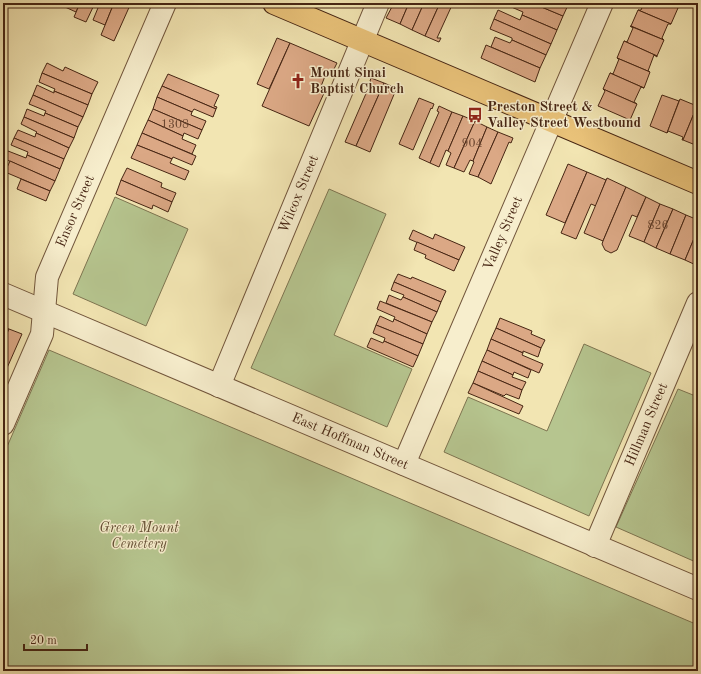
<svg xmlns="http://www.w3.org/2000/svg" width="701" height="674" viewBox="0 0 701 674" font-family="'Old Standard TT',serif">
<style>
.green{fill:#b6c58f;stroke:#7e7551}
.building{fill:#dba885;stroke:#462513}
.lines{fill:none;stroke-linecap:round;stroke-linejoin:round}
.minor-casing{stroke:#71553b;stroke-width:24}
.major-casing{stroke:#462513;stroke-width:24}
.minor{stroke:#f7eecd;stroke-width:22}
.major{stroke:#e9c279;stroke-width:22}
.labels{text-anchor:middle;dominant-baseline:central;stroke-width:3;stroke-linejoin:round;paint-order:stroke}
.number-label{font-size:12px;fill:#6b4630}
.poi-label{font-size:14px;font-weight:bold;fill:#462513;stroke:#f7eecd;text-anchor:start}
.street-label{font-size:14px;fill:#462513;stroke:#f7eecd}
.park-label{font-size:14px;font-style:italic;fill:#624d32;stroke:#f7eecd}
</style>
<rect width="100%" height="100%" fill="#f2e5b2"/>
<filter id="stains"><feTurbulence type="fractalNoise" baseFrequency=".005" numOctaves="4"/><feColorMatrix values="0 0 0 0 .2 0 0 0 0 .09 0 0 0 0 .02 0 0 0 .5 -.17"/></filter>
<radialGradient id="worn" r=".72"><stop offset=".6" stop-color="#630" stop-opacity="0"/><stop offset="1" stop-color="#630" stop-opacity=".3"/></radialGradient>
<g class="green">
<polygon points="329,189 386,214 334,335 412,369 387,427 251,368"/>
<polygon points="115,197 188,229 146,326 73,294"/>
<polygon points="584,344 651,373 589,516 444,452 468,397 547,431"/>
<polygon points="49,350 698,625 698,671 3,671 3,456"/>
<polygon points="678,389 698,397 698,563 616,527"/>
</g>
<g class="building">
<polygon points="67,3 80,3 76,12 65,7"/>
<polygon points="80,3 95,3 86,22 74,17"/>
<polygon points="100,3 114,3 105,25 93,20"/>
<polygon points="114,3 131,3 114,41 101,35"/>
<polygon points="394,3 409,3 400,24 386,18"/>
<polygon points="409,3 424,3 412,30 400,24"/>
<polygon points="424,3 440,3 425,36 412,30"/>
<polygon points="440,3 453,3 437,38 441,38 439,42 425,36"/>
<polygon points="502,3 532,3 563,16 557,30 522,15 523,12"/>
<polygon points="532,3 569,3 563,16"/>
<polygon points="644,3 666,3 678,8 671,24 638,10 641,10"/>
<polygon points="498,10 520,20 522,15 557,30 551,44 494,19"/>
<polygon points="638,10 671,24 668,24 662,38 664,40 631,26"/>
<polygon points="494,19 551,44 546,55 512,40 512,38 490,29"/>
<polygon points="630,26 664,40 657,56 624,41 627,42 633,28"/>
<polygon points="495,37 510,43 512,40 546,55 540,68 491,47"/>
<polygon points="277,38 290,43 269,89 257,84"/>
<polygon points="624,41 657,56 657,57 654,55 648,71 650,72 617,58"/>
<polygon points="290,43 337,63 332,73 327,71 320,89 325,91 309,126 262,106"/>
<polygon points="486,45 540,68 535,82 481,58"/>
<polygon points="617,58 650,72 644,88 610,73 613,74 619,59"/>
<polygon points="47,63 63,71 65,67 98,82 92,94 42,73"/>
<polygon points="42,73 92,94 88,105 54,91 55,89 39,82"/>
<polygon points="610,73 644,88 641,87 634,102 637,104 603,89"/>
<polygon points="168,74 219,95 214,106 217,107 216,109 162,86"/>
<polygon points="371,78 384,83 356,146 345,142 371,82 370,81"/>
<polygon points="384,83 396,88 398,90 397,92 395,92 370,152 356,146"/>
<polygon points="37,85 54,93 54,91 88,105 83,117 33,95"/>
<polygon points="162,86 216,109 213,117 194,109 192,112 157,97"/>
<polygon points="603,89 637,104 630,120 598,106 605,91"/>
<polygon points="33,95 83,117 78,127 45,113 46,111 29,104"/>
<polygon points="662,95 679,101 667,133 650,126"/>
<polygon points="157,97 192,112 191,115 206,121 202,130 153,109"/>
<polygon points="419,98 434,104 432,109 431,108 413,150 399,144"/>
<polygon points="680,99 697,106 683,140 682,140 683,137 668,131 667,133"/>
<polygon points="439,106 452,112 430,163 419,158 439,112 437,111"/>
<polygon points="697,106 698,106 698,146 683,140"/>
<polygon points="27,109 44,116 45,113 78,127 74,138 24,117"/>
<polygon points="153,109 202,130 198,139 184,133 183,136 148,120"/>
<polygon points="452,112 463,116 448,151 446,150 439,167 430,163"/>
<polygon points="463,116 475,121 454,168 446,165 451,153 448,151"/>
<polygon points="24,117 74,138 69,148 36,133 37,132 21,124"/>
<polygon points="148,120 183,136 182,139 196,145 192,154 142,133"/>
<polygon points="475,121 487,127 473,161 470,160 464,172 454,168"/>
<polygon points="487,127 498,132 478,177 469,174 474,162 473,161"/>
<polygon points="18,130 35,137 36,133 69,148 64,159 14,138"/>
<polygon points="498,132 513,138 511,143 509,142 491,184 478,177"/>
<polygon points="142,133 196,156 192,165 173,157 172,159 137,145"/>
<polygon points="14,138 64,159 60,169 27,155 28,152 11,145"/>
<polygon points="137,145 172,159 170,163 189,171 185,180 131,158"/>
<polygon points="8,151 26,158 27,155 60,169 55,181 5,159"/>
<polygon points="10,161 55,181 50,191 5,172"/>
<polygon points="568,164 587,172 565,223 546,215"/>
<polygon points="127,168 162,183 161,187 176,193 172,202 121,180"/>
<polygon points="587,172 606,180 596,206 591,204 576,239 561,233"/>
<polygon points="607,178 626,187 603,241 584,233"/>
<polygon points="21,179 50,191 46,201 17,189"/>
<polygon points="121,180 172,202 168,212 153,205 152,209 116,194"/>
<polygon points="626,187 646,197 637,217 632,215 617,250 611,253 605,250 602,244 603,241"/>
<polygon points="646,197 660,204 644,242 629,236"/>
<polygon points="660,204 673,209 656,248 644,242"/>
<polygon points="673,209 686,215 670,254 656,248"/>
<polygon points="686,215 698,220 698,229 685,260 670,254"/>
<polygon points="698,229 698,266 685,260"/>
<polygon points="413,230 433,239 435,234 465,247 459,260 409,239"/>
<polygon points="417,242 459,260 454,271 425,258 426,255 414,250"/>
<polygon points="398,274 411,279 412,277 446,291 441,302 394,282"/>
<polygon points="394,282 441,302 437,312 403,297 404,295 391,290"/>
<polygon points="389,295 401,300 403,297 437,312 432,322 386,303"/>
<polygon points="380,301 432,322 427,334 394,319 395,317 377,309"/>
<polygon points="380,316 393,322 394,319 427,334 423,344 376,325"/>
<polygon points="500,318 532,331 531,334 545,340 541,348 496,328"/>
<polygon points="376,325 423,344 418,356 384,341 385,338 373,333"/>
<polygon points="3,326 9,329 3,342"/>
<polygon points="496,328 541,348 538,357 523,351 523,353 491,339"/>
<polygon points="9,329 22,334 3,377 3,342"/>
<polygon points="371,338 383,343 384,341 418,356 413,367 367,347"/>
<polygon points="491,339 523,353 522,355 543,364 539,373 487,350"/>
<polygon points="487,350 531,370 528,378 514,372 513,375 482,361"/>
<polygon points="482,361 513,375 512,377 526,382 522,390 478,371"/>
<polygon points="478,371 522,390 519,399 506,394 504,396 473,383"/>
<polygon points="473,383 523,406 519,414 468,393"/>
</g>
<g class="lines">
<g class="minor-casing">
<g id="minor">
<path id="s1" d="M3,294L698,589"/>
<path id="s2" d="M219,386L378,3"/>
<path id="s3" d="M3,424L42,334L47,277L165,3"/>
<path id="s4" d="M404,464L602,3"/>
<path id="s5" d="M595,546L698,303"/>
</g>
</g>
<g class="major-casing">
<polyline id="major" points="274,3 698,183"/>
</g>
<use href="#minor" class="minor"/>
<use href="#major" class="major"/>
</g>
<defs>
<g id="church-bare" transform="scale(1.2)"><path d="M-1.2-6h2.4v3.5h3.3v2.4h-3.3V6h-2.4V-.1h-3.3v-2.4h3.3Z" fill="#8f2418" stroke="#f7eecd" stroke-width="2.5" paint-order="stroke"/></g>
<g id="bus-bare" transform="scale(1.2)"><path d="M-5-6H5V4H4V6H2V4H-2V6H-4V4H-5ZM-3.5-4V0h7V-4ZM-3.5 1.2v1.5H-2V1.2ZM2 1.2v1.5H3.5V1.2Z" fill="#8f2418" stroke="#f7eecd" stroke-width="2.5" paint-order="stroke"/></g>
</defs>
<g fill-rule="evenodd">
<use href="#church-bare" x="298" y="81"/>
<use href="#bus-bare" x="475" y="115"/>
</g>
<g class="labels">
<g class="number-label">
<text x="175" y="125">1308</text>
<text x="472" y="144">904</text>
<text x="658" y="226">826</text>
</g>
<g class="poi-label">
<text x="310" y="73">Mount Sinai<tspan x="310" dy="16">Baptist Church</tspan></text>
<text x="487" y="107">Preston Street &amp;<tspan x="487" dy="16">Valley Street Westbound</tspan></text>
</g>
<g class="street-label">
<text stroke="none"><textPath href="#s2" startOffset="208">Wilcox Street</textPath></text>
<text stroke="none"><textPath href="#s3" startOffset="227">Ensor Street</textPath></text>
<text stroke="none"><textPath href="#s4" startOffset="251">Valley Street</textPath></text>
<text stroke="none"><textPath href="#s5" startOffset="132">Hillman Street</textPath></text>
<text stroke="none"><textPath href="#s1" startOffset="377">East Hoffman Street</textPath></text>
</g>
<g class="park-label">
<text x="139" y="528">Green Mount<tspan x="139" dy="16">Cemetery</tspan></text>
</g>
</g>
<rect width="701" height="674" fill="none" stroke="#f2e5b2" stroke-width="16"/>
<rect x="4" y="4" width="693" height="666" fill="none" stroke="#462513" stroke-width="2"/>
<rect x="8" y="8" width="685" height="658" fill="none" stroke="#462513"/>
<path d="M24 644v6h63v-6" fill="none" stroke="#462513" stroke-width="2"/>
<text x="30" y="644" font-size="12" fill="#462513" stroke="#f7eecd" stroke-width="3" paint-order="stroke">20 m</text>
<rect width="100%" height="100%" filter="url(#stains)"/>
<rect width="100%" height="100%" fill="url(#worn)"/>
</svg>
